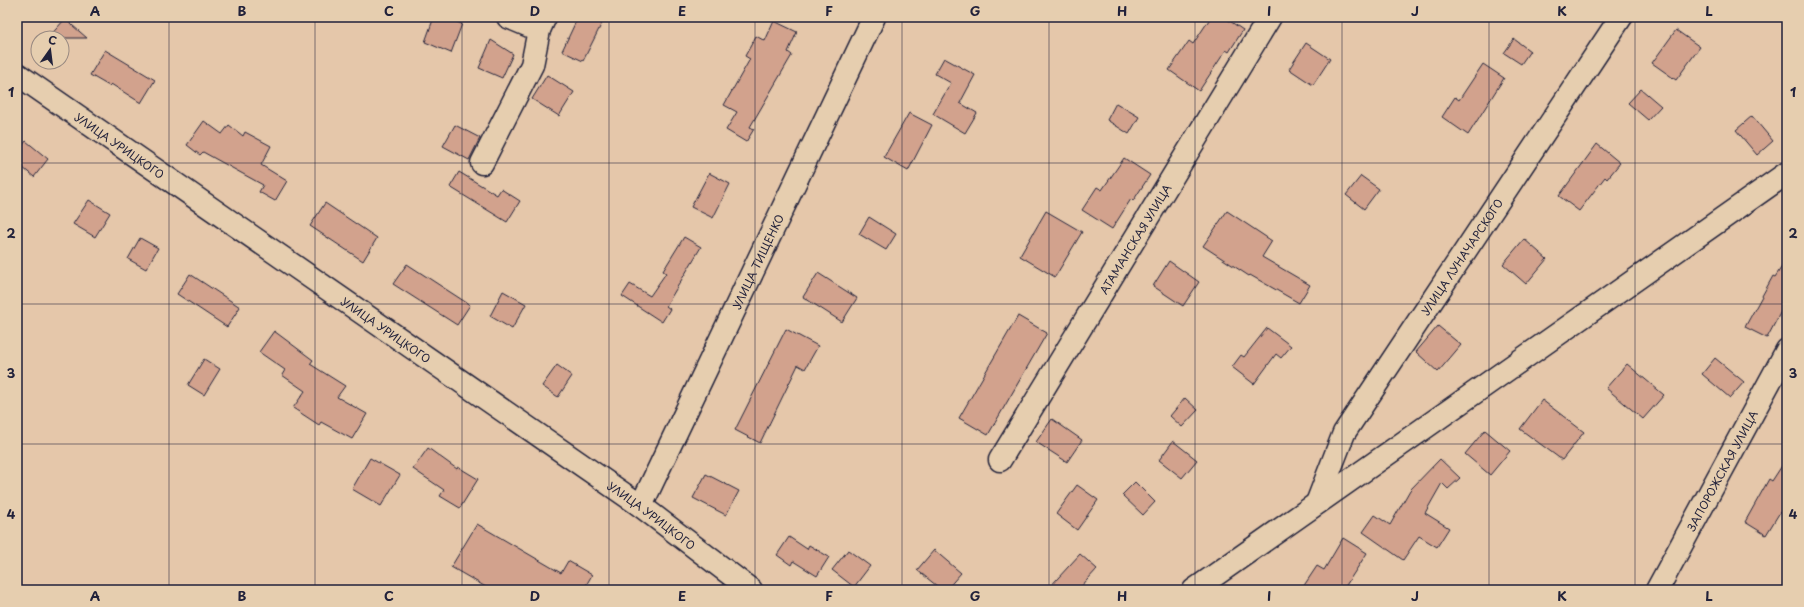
<svg xmlns="http://www.w3.org/2000/svg" width="1804" height="607" viewBox="0 0 1804 607" font-family="'Playpen Sans',sans-serif">
<style>
.building{fill:#d2a28d;stroke:#22223b}
.lines{fill:none;stroke-linecap:round;stroke-linejoin:round}
.minor-casing{stroke:#22223b;stroke-width:25}
.secondary-casing{stroke:#22223b;stroke-width:25}
.minor{stroke:#e6ceaf;stroke-width:22}
.secondary{stroke:#e6ceaf;stroke-width:22}
.grid{fill:none;stroke:#22223b;stroke-width:1;stroke-opacity:0.55}
.labels{text-anchor:middle;dominant-baseline:central;stroke-width:3;stroke-linejoin:round;paint-order:stroke}
.street-label{font-size:11px;fill:#22223b;stroke:#e6ceaf}
.neatline{fill:none;stroke:#22223b;stroke-width:1.5}
.grid-label{font-size:13px;text-anchor:middle;font-weight:bold;fill:#22223b}
</style>
<rect width="100%" height="100%" fill="#e5c7aa"/>
<filter id="ink" filterUnits="userSpaceOnUse"><feTurbulence type="fractalNoise" baseFrequency=".025" numOctaves="2"/><feDisplacementMap in="SourceGraphic" scale="8" xChannelSelector="R" yChannelSelector="G"/><feConvolveMatrix kernelMatrix="1 2 1 2 8 2 1 2 1" color-interpolation-filters="sRGB"/></filter>
<g filter="url(#ink)">
<g class="building">
<polygon points="434,17 444,17 462,24 451,53 425,42"/>
<polygon points="578,17 605,17 583,61 562,51"/>
<polygon points="1211,17 1224,17 1243,30 1229,52 1226,50 1199,91 1169,70 1189,41 1193,44"/>
<polygon points="65,19 87,38 48,38"/>
<polygon points="774,21 797,32 788,52 792,55 750,127 754,129 746,142 726,130 737,112 724,105 750,59 745,56 756,36 765,41"/>
<polygon points="1676,30 1700,47 1676,80 1652,63"/>
<polygon points="1514,39 1530,51 1521,64 1504,53"/>
<polygon points="491,40 513,54 502,78 479,68"/>
<polygon points="1306,43 1330,59 1313,85 1289,69"/>
<polygon points="105,50 155,80 141,103 111,84 109,86 90,75"/>
<polygon points="944,58 975,75 960,103 977,113 965,133 933,114 951,83 935,74"/>
<polygon points="1483,64 1504,78 1468,135 1442,117 1455,97 1459,100"/>
<polygon points="547,75 574,92 559,116 532,99"/>
<polygon points="1641,89 1661,106 1648,120 1628,103"/>
<polygon points="1116,103 1139,117 1129,134 1107,120"/>
<polygon points="909,113 932,125 908,171 884,157"/>
<polygon points="1752,116 1773,141 1757,155 1736,130"/>
<polygon points="204,121 222,134 229,125 243,136 245,132 271,146 261,165 287,181 275,201 259,192 263,185 203,152 200,155 187,145"/>
<polygon points="455,125 480,138 469,160 443,146"/>
<polygon points="26,141 48,159 34,177 17,163 17,152"/>
<polygon points="1597,144 1620,163 1607,179 1605,177 1579,211 1559,196"/>
<polygon points="1124,158 1150,175 1133,201 1131,199 1112,229 1082,210 1097,187 1102,190"/>
<polygon points="459,172 497,195 501,189 520,201 507,222 450,187"/>
<polygon points="709,173 730,184 713,218 691,207"/>
<polygon points="1361,176 1379,189 1364,209 1346,195"/>
<polygon points="89,200 110,213 95,237 73,224"/>
<polygon points="325,203 377,238 363,261 310,226"/>
<polygon points="1046,211 1082,232 1055,277 1020,256"/>
<polygon points="1227,211 1272,241 1262,257 1310,285 1299,303 1250,275 1249,276 1203,246"/>
<polygon points="869,217 896,234 886,250 859,234"/>
<polygon points="684,237 701,247 666,306 670,309 662,322 622,296 630,284 650,296 666,273 663,271"/>
<polygon points="140,238 158,248 146,269 128,259"/>
<polygon points="1524,239 1547,259 1526,284 1503,264"/>
<polygon points="1787,259 1787,300 1767,338 1745,327 1773,276 1775,277"/>
<polygon points="1169,261 1199,282 1183,306 1153,286"/>
<polygon points="407,264 470,305 457,325 393,284"/>
<polygon points="818,273 857,298 842,322 803,297"/>
<polygon points="190,274 240,307 227,327 177,294"/>
<polygon points="503,291 526,304 512,329 490,316"/>
<polygon points="1018,316 1047,333 988,435 959,418"/>
<polygon points="1438,326 1461,345 1438,372 1416,352"/>
<polygon points="1267,328 1291,346 1281,358 1276,354 1254,384 1232,367 1241,355 1244,357"/>
<polygon points="786,329 818,346 805,369 798,365 760,443 735,430"/>
<polygon points="274,331 313,360 310,364 345,386 337,397 367,414 352,439 321,422 319,425 293,408 305,391 282,375 285,370 259,352"/>
<polygon points="1715,358 1744,382 1730,398 1702,374"/>
<polygon points="204,359 220,369 204,395 188,385"/>
<polygon points="1627,364 1664,395 1643,419 1606,388"/>
<polygon points="557,365 572,376 558,397 542,386"/>
<polygon points="1185,398 1198,410 1182,427 1170,416"/>
<polygon points="1542,400 1584,432 1562,460 1520,429"/>
<polygon points="1052,419 1082,440 1067,462 1036,442"/>
<polygon points="1485,430 1510,451 1490,475 1465,454"/>
<polygon points="1173,441 1197,460 1182,478 1159,460"/>
<polygon points="428,448 457,469 458,467 478,479 460,508 440,496 444,490 413,469"/>
<polygon points="370,458 400,475 381,506 352,489"/>
<polygon points="1787,458 1787,516 1780,512 1766,535 1745,522 1769,479 1772,481"/>
<polygon points="1440,459 1460,478 1448,489 1442,483 1425,513 1449,528 1437,547 1419,536 1403,560 1363,532 1375,515 1390,525 1410,490"/>
<polygon points="706,474 739,491 726,515 693,498"/>
<polygon points="1135,482 1155,502 1143,515 1122,495"/>
<polygon points="1077,485 1098,500 1077,530 1056,514"/>
<polygon points="477,524 561,573 568,561 592,575 585,587 590,590 491,590 451,567"/>
<polygon points="789,537 807,549 809,545 829,557 817,576 793,561 791,565 777,555"/>
<polygon points="1343,538 1367,553 1343,590 1301,590 1317,566 1324,570"/>
<polygon points="848,550 870,566 854,587 832,570"/>
<polygon points="934,550 961,573 946,590 942,590 917,570"/>
<polygon points="1080,554 1097,569 1078,590 1047,590"/>
</g>
<g class="lines">
<g class="minor-casing">
<g id="minor">
<polyline points="508,17 539,30"/>
<path id="s1" d="M17,74L641,506L751,590"/>
<polyline points="482,163 532,65 539,30 545,17"/>
<path id="s2" d="M1000,460L1270,17"/>
<path id="s3" d="M1317,503L1344,433L1621,17"/>
<path id="s4" d="M641,506L874,17"/>
<path id="s5" d="M1657,590L1787,350"/>
</g>
</g>
<g class="secondary-casing">
<polyline id="secondary" points="1194,590 1787,173"/>
</g>
<use href="#minor" class="minor"/>
<use href="#secondary" class="secondary"/>
</g>
</g>
<path class="grid" d="M169,17V590M315,17V590M462,17V590M609,17V590M755,17V590M902,17V590M1049,17V590M1195,17V590M1342,17V590M1489,17V590M1635,17V590M17,163H1787M17,304H1787M17,444H1787"/>
<g class="labels">
<g class="street-label">
<text stroke="none"><textPath href="#s1" startOffset="125">УЛИЦА УРИЦКОГО</textPath></text>
<text stroke="none"><textPath href="#s2" startOffset="259">АТАМАНСКАЯ УЛИЦА</textPath></text>
<text stroke="none"><textPath href="#s3" startOffset="287">УЛИЦА ЛУНАЧАРСКОГО</textPath></text>
<text stroke="none"><textPath href="#s4" startOffset="271">УЛИЦА ТИЩЕНКО</textPath></text>
<text stroke="none"><textPath href="#s1" startOffset="449">УЛИЦА УРИЦКОГО</textPath></text>
<text stroke="none"><textPath href="#s5" startOffset="136">ЗАПОРОЖСКАЯ УЛИЦА</textPath></text>
<text stroke="none"><textPath href="#s1" startOffset="773">УЛИЦА УРИЦКОГО</textPath></text>
</g>
</g>
<rect width="1804" height="607" fill="none" stroke="#e6ceaf" stroke-width="44"/>
<g transform="translate(50 50) rotate(14)"><circle r="19" fill="#e6ceaf" stroke="#988981"/>
<path d="M0-3L7 15L0 10L-7 15Z" fill="#22223b"/>
<text y="-6" font-size="11" font-weight="bold" text-anchor="middle" fill="#22223b">С</text>
</g>
<rect x="22" y="22" width="1760" height="563" class="neatline"/>
<g class="grid-label">
<text x="95" y="16">A</text>
<text x="242" y="16">B</text>
<text x="389" y="16">C</text>
<text x="535" y="16">D</text>
<text x="682" y="16">E</text>
<text x="829" y="16">F</text>
<text x="975" y="16">G</text>
<text x="1122" y="16">H</text>
<text x="1269" y="16">I</text>
<text x="1415" y="16">J</text>
<text x="1562" y="16">K</text>
<text x="1709" y="16">L</text>
<text x="11" y="97">1</text>
<text x="1793" y="97">1</text>
<text x="11" y="238">2</text>
<text x="1793" y="238">2</text>
<text x="11" y="378">3</text>
<text x="1793" y="378">3</text>
<text x="11" y="519">4</text>
<text x="1793" y="519">4</text>
<text x="95" y="601">A</text>
<text x="242" y="601">B</text>
<text x="389" y="601">C</text>
<text x="535" y="601">D</text>
<text x="682" y="601">E</text>
<text x="829" y="601">F</text>
<text x="975" y="601">G</text>
<text x="1122" y="601">H</text>
<text x="1269" y="601">I</text>
<text x="1415" y="601">J</text>
<text x="1562" y="601">K</text>
<text x="1709" y="601">L</text>
</g>
</svg>
